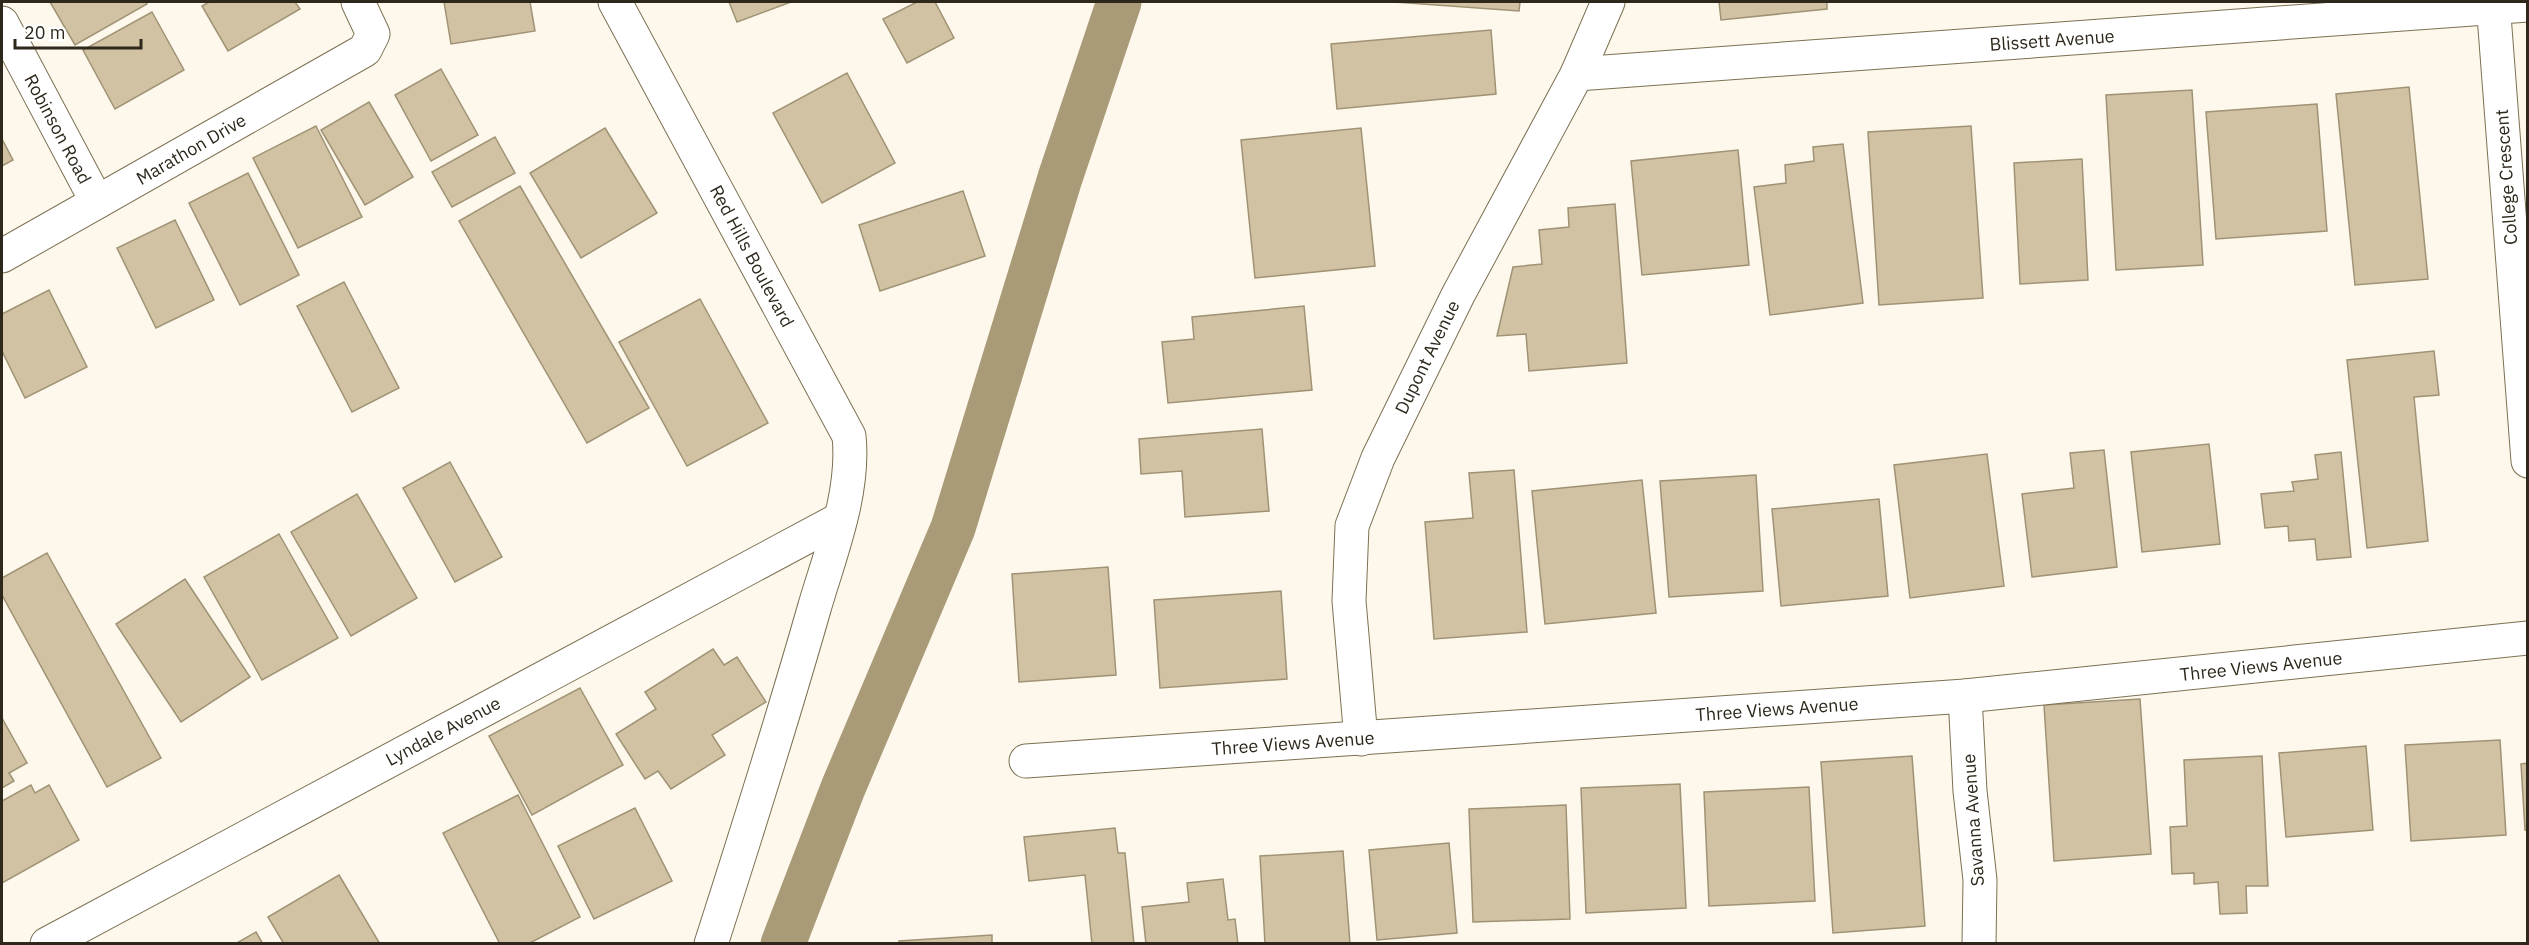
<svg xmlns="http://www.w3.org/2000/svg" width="2529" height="945" viewBox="0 0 2529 945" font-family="'IBM Plex Sans',sans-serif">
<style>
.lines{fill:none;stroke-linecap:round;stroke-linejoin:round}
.canal{stroke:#aa9b78;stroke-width:45}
.building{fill:#d0c2a3;stroke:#a09375;stroke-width:1.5}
.minor-casing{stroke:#7c7053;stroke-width:35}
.minor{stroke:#fff;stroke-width:33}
.labels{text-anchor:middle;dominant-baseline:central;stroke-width:6;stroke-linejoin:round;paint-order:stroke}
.street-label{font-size:18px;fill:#2d281b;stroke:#fff}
</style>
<rect width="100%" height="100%" fill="#fdf8eb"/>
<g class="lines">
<polyline class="canal" points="783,944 843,788 953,528 1060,178 1119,2"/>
</g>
<g class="building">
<polygon points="50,2 146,2 147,4 75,45"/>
<polygon points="209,2 295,2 300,9 228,51 202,6"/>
<polygon points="444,2 530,2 535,31 451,44"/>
<polygon points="729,2 791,2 737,22"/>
<polygon points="917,2 935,2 954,38 907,63 883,19"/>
<polygon points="1394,2 1520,2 1519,11"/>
<polygon points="1719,2 1827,2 1827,9 1721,20"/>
<polygon points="152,12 184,70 115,109 83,50"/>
<polygon points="1491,30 1496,94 1337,109 1331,44"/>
<polygon points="441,69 478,135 431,161 395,95"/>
<polygon points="847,73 895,163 822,203 773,113"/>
<polygon points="2409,87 2428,279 2355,285 2336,94"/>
<polygon points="2192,90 2203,265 2116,270 2106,95"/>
<polygon points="369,102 413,177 365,205 321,130"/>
<polygon points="2317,104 2327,231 2216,239 2206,112"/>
<polygon points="316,126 362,217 298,248 253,158"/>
<polygon points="1971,126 1983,298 1879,305 1868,132"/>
<polygon points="605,128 657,213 581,258 530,173"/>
<polygon points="1361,128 1375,266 1255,278 1241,140"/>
<polygon points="495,137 515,173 452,207 432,172"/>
<polygon points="2,139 13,160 2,166"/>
<polygon points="1843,144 1863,303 1770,315 1754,187 1786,183 1785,165 1814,161 1813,147"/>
<polygon points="1738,150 1749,265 1642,275 1631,161"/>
<polygon points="2082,159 2088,280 2020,284 2014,163"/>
<polygon points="248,173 299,275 240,305 189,203"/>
<polygon points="520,186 649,408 587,443 459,221"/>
<polygon points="963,191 985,256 880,291 859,225"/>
<polygon points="1615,204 1627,363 1529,371 1526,334 1497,336 1513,267 1542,264 1539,230 1569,227 1568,208"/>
<polygon points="175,220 214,300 156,328 117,248"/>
<polygon points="344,282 399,388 352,412 297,306"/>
<polygon points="49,290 87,367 25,398 2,351 2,314"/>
<polygon points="700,299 768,423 687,466 619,342"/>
<polygon points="1304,306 1312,390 1168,403 1162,342 1194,339 1192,317"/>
<polygon points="2434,351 2439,395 2414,397 2428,541 2367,548 2347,360"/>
<polygon points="1262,429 1269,511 1185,517 1182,471 1141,474 1139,439"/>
<polygon points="2209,444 2220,544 2142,552 2131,452"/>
<polygon points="2104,450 2117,567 2032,577 2022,494 2074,488 2070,453"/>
<polygon points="2341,452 2351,557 2317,560 2315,539 2289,541 2288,526 2265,528 2261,494 2294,491 2292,482 2318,479 2315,455"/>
<polygon points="1987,454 2004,586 1910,598 1894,465"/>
<polygon points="450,462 502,557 455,582 403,488"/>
<polygon points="1514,470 1527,632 1434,639 1425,522 1473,518 1469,473"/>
<polygon points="1756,475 1763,591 1669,597 1660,481"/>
<polygon points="1642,480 1656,613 1545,624 1532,491"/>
<polygon points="357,494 417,598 351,636 291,532"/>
<polygon points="1879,499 1888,596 1781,606 1772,509"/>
<polygon points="279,534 338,638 262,680 204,577"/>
<polygon points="47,553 161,758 107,787 2,595 2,578"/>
<polygon points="1108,567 1116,675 1019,682 1012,574"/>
<polygon points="185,579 250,677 181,722 116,624"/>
<polygon points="1281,591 1287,679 1160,688 1154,600"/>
<polygon points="713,649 724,665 737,657 766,702 712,735 725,755 671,789 658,771 645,779 616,734 656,709 645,692"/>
<polygon points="580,688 623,765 532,815 489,736"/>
<polygon points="2140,699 2151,854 2054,861 2044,705"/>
<polygon points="2,718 27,763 9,773 14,781 2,788"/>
<polygon points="2500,740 2506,835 2411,841 2405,745"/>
<polygon points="2366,746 2373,830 2286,837 2279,753"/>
<polygon points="1912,756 1925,926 1833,933 1821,762"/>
<polygon points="2262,756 2268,886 2246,886 2247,913 2220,914 2218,882 2194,884 2194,873 2172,874 2170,827 2187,826 2184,760"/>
<polygon points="2528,763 2528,830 2525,830 2521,764"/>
<polygon points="1680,784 1686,908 1586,913 1581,788"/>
<polygon points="31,785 35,793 49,785 79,840 2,883 2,801"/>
<polygon points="1809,787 1815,901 1709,906 1704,792"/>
<polygon points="518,795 580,917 528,944 500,944 443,833"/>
<polygon points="1566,805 1570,919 1473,922 1469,809"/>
<polygon points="635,808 672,881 594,919 558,846"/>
<polygon points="1115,828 1118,853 1125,853 1134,944 1092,944 1085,875 1029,881 1024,837"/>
<polygon points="1449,843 1457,933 1377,940 1369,850"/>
<polygon points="1343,851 1350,944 1265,944 1260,856"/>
<polygon points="339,875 380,944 284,944 268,917"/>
<polygon points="1223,879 1228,920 1235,919 1238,944 1146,944 1142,907 1189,902 1187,883"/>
<polygon points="256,932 263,944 235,944"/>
<polygon points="992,935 992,944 899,944 899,941"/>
</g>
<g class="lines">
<g class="minor-casing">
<g id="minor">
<path d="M615,2L849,436C855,493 830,554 814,609C782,721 747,832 711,944"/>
<polyline points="2493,2 2528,461"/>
<polyline points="2,23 97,202"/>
<polyline points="1577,74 2528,5"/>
<polyline points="2,256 365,50 373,34 358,2"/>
<polyline points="1965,696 1970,791 1980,880 1979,944"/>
<polyline points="1361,739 1349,601 1352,526 1378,458 1458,295 1577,74 1608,2"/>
<polyline points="1026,761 1965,696 2528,638"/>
<polyline points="47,944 840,519"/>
</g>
</g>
<use href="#minor" class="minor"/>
</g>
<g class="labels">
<g class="street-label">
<text transform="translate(2052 40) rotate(-4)">Blissett Avenue</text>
<text transform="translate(58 129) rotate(62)">Robinson Road</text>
<text transform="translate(191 149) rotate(-30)">Marathon Drive</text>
<text transform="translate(2506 177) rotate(-94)">College Crescent</text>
<text transform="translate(752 256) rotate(62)">Red Hills Boulevard</text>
<text transform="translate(1427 357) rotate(-64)">Dupont Avenue</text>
<text transform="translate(2261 666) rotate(-6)">Three Views Avenue</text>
<text transform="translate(1777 709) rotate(-4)">Three Views Avenue</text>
<text transform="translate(443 731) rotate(-28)">Lyndale Avenue</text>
<text transform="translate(1293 743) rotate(-4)">Three Views Avenue</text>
<text transform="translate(1973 820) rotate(-94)">Savanna Avenue</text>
</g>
</g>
<rect width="2529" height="945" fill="none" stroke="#2d281b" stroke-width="6"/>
<path d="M15 39v9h126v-9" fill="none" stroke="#2d281b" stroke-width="3"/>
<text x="24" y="39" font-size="18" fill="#2d281b" stroke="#ffffff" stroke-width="4.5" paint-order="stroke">20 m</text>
</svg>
